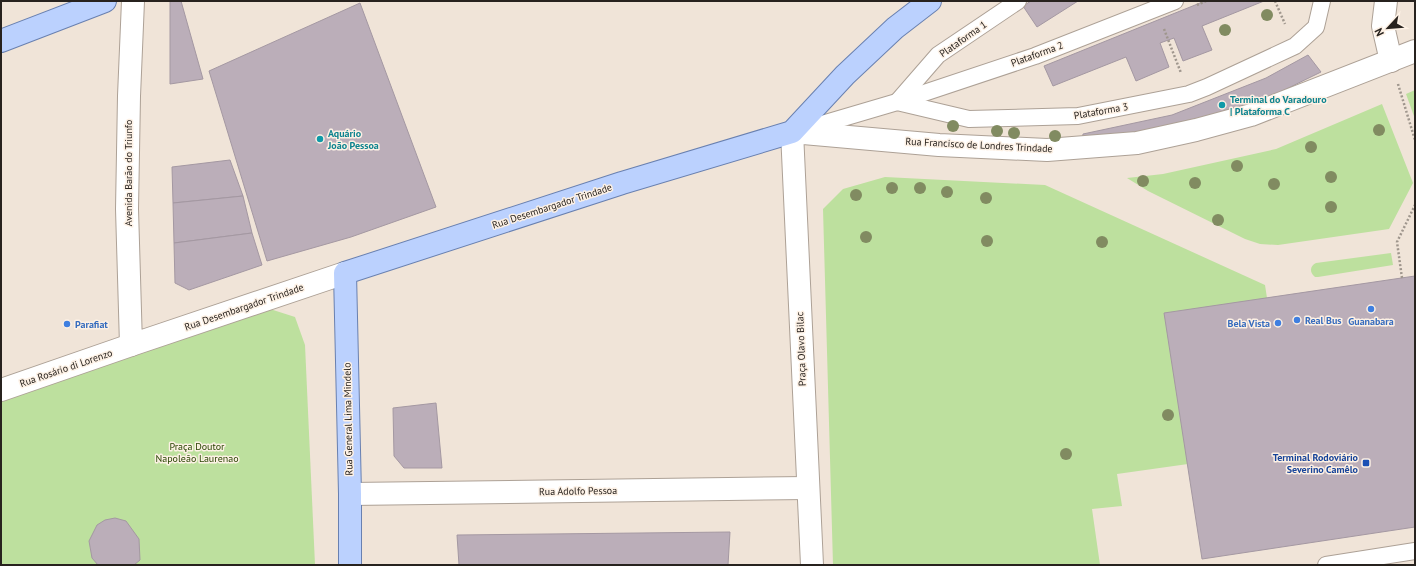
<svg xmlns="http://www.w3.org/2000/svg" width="1416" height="566" viewBox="0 0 1416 566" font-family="'PT Sans',sans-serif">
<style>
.green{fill:#bde09e}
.building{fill:#bbaeb9;stroke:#a498a2}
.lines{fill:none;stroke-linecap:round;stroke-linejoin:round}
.lane-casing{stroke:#ada196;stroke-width:18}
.street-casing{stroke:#ada196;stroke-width:24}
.secondary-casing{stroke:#ada196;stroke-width:24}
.primary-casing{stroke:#6980b0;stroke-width:24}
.path{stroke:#9f968d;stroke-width:2.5;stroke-dasharray:2 2;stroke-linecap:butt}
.lane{stroke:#fff;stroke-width:16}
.street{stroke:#fff;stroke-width:22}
.secondary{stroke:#fff;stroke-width:22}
.primary{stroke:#bbd1fe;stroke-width:22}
.tree{fill:#818b61}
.culture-dot{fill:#0f9aa8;stroke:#fdf1e5;stroke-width:1.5}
.shop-dot{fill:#3f7fe0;stroke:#fdf1e5;stroke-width:1.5}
.transit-dot{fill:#1a4fb4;stroke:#fdf1e5;stroke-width:1.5}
.labels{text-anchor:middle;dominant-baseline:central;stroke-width:3;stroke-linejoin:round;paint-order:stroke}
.street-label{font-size:10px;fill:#27221e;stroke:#fdf1e5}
.culture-label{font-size:10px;font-weight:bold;fill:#0d838f;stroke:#fdf1e5;text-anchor:start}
.shop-label{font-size:10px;font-weight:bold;fill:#366cbe;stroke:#fdf1e5;text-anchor:start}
.park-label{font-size:10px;fill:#274300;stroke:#fdf1e5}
.transit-label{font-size:10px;font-weight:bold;fill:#164399;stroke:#fdf1e5;text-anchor:end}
</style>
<rect width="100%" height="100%" fill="#f0e4d8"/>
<g class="green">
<polygon points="1415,90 1415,119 1406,94"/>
<polygon points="1382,104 1413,183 1389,229 1278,245 1260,244 1245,239 1148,191 1127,178 1163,174 1276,149"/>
<polygon points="885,177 1045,185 1265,285 1267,298 1188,464 1117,474 1122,506 1092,509 1100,565 833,565 823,209 843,189"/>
<path d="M1391,253L1393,265L1318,277H1315C1309,272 1310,266 1316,263Z"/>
<polygon points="270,309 295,317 305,345 315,565 1,565 1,400"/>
</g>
<g class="building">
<polygon points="170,1 181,1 203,79 170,84"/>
<polygon points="1031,1 1078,1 1037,27 1023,6"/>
<polygon points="1205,1 1264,1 1202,26 1212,50 1183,61 1174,38 1160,43 1169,67 1136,81 1126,57 1053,86 1044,66"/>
<polygon points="360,3 436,207 351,237 267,261 209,71"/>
<polygon points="1308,55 1321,72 1274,95 1170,132 1082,141 1083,134 1172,115 1266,78"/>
<polygon points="230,160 243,196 173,203 172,167"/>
<polygon points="243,196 252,233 174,243 173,203"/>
<polygon points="252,233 262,265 189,290 175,283 174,243"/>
<polygon points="1415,276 1415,527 1202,559 1164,313"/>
<polygon points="436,403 442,468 404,468 394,456 393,408"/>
<polygon points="115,518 126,521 139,539 140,560 134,565 98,565 92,558 89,541 97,525 105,520"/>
<polygon points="730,532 728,565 459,565 457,535"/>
</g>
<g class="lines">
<g class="lane-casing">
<g id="lane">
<polyline points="898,101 938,55 1018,1"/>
<polyline points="897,102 969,119 1078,116 1189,94 1207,87 1295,46 1316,27 1322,1"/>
<polyline points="802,130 897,102 1035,56 1175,1"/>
<polyline points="1326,565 1415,551"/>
</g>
</g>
<g class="street-casing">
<g id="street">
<polyline points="1386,1 1383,26 1391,61"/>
<polyline points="1,390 131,345"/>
<polyline points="350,494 807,488"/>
</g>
</g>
<g class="secondary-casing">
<g id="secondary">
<polyline points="133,1 129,96 127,209 131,345 345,273"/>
<polyline points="812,565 792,132 939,145 1047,150 1137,143 1196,130 1251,115 1415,51"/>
</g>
</g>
<g class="primary-casing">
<g id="primary">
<polyline points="1,41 105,1"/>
<polyline points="350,565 350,494 345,273 622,183 792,132 845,75 895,28 930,1"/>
</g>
</g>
<g class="path">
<polyline points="1275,1 1285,24"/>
<polyline points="1197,5 1206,1"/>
<polyline points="1164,29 1181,73"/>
<polyline points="1398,84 1415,140"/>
<polyline points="1402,278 1397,242 1415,205"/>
</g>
<use href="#lane" class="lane"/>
<use href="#street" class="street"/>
<use href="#secondary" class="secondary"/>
<use href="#primary" class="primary"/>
</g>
<g class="tree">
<circle cx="1267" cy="15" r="6"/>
<circle cx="1225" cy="30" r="6"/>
<circle cx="953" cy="126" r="6"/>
<circle cx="1379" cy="130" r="6"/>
<circle cx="997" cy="131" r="6"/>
<circle cx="1014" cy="133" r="6"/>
<circle cx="1055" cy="136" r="6"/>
<circle cx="1311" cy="147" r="6"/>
<circle cx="1237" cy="166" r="6"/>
<circle cx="1331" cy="177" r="6"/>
<circle cx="1143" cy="181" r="6"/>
<circle cx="1195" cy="183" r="6"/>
<circle cx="1274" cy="184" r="6"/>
<circle cx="892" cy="188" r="6"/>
<circle cx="920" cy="188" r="6"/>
<circle cx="947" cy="192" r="6"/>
<circle cx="856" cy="195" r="6"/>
<circle cx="986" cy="198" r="6"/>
<circle cx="1331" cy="207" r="6"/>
<circle cx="1218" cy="220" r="6"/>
<circle cx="866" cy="237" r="6"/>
<circle cx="987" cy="241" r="6"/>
<circle cx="1102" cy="242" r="6"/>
<circle cx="1168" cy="415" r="6"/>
<circle cx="1066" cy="454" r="6"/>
</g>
<g class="culture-dot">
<circle cx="1222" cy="105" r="4"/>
<circle cx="320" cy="139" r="4"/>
</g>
<g class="shop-dot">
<circle cx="1371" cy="309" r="4"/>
<circle cx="1297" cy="320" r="4"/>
<circle cx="1278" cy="323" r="4"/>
<circle cx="67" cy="324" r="4"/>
</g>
<rect class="transit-dot" x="1362" y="459" width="8" height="8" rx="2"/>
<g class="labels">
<g class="street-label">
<text transform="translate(963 39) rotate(-35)">Plataforma 1</text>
<text transform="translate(1037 54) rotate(-20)">Plataforma 2</text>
<text transform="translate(1101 111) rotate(-10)">Plataforma 3</text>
<text transform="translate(979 145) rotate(3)">Rua Francisco de Londres Trindade</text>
<text transform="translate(128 173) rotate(-90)">Avenida Barão do Triunfo</text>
<text transform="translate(552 206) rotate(-18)">Rua Desembargador Trindade</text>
<text transform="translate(244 307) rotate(-19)">Rua Desembargador Trindade</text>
<text transform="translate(801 349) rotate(-92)">Praça Olavo Bilac</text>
<text transform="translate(66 368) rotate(-19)">Rua Rosário di Lorenzo</text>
<text transform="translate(348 419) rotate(-91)">Rua General Lima Mindelo</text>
<text transform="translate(578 491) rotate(-1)">Rua Adolfo Pessoa</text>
</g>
<g class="culture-label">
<text x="1230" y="99">Terminal do Varadouro<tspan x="1230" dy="12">| Plataforma C</tspan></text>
<text x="328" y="133">Aquário<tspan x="328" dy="12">João Pessoa</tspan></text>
</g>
<g class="shop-label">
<text x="1305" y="320">Real Bus</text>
<text x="1371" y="321" text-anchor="middle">Guanabara</text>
<text x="1270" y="323" text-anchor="end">Bela Vista</text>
<text x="75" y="324">Parafiat</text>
</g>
<g class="park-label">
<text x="197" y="446">Praça Doutor<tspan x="197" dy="12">Napoleão Laurenao</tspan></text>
</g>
<g class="transit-label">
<text x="1358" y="457">Terminal Rodoviário<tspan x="1358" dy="12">Severino Camêlo</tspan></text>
</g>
</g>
<rect width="1416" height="566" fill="none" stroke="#27221e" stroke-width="4"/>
<g transform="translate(1388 28) rotate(244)" stroke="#fdf1e5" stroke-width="3" paint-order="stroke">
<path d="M0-3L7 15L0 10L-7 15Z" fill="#27221e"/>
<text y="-6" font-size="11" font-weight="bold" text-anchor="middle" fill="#27221e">N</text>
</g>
</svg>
